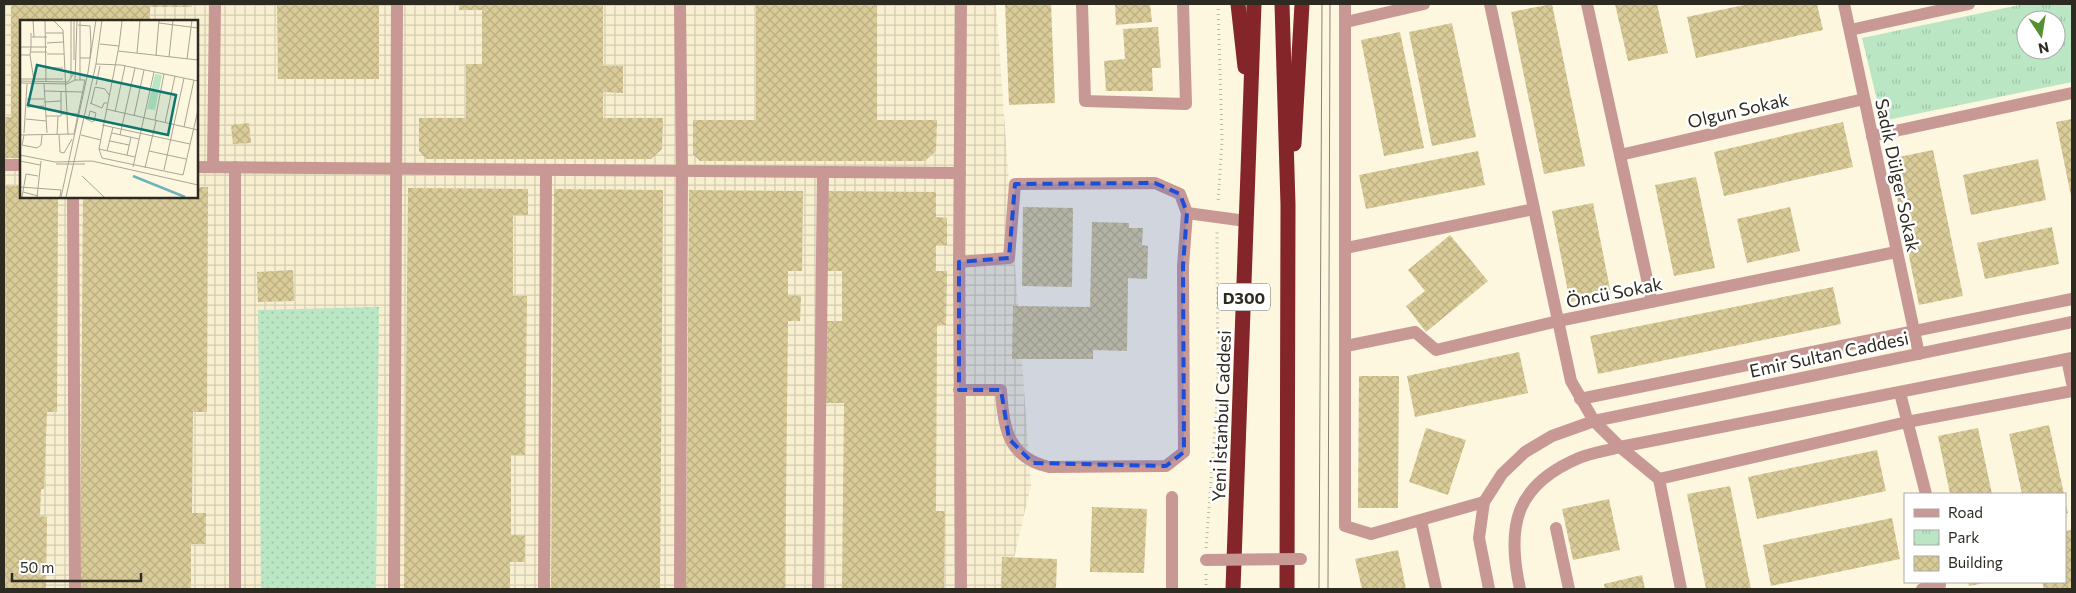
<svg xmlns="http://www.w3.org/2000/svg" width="2076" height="593" viewBox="0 0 2076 593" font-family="Commissioner,sans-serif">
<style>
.industrial{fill:url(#industrial-grid);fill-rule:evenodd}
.grass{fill:url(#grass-dots)}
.park{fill:url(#park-tufts);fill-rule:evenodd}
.building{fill:url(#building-cross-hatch)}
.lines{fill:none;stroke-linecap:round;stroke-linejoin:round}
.path{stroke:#bbb6a3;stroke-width:3;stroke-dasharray:1 4;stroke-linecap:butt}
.minor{stroke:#c89895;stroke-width:12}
.highway{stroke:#84252a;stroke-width:15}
.tram{stroke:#878374;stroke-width:1}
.minor-bridge{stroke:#c89895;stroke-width:12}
.marked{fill:#1d4ed8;fill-opacity:0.2;stroke:#1d4ed8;stroke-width:4;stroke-dasharray:10 6;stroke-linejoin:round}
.labels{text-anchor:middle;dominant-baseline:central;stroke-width:5;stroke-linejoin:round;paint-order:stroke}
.shield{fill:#fff;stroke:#6b6a64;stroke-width:1}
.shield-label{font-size:16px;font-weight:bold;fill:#2c2a21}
.street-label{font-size:18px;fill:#2c2a21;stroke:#fff}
.inset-river{fill:none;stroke:#70b3bb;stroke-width:2.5}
.inset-road{fill:none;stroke:#a9a594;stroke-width:1}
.view{fill:#0f766e;fill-opacity:0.15;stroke:#0f766e;stroke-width:2.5}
.inset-edge{fill:none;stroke:#2c2a21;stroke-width:2.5}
</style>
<defs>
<pattern id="industrial-grid" width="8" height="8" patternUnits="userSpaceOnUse" patternTransform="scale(1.25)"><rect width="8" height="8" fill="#f7efd0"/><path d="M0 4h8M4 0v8" fill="none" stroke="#d4cdb2"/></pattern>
<pattern id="grass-dots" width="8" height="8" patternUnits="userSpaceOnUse" patternTransform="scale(1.25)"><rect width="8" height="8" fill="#bae6c4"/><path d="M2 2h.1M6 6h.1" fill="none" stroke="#a0c5a8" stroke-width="1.8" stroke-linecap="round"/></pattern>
<pattern id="park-tufts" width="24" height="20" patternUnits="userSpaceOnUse" patternTransform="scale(1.25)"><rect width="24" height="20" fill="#bae6c4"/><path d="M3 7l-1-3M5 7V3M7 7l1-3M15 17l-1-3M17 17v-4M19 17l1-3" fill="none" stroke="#a0c5a8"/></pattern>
<pattern id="building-cross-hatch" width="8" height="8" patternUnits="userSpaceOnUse" patternTransform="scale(1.25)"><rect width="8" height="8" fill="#dacc98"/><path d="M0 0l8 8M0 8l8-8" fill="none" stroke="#bbaf83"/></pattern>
</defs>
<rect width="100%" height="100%" fill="#fdf7e0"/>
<path class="industrial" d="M4,4H996L1031,485L1007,589H4ZM21,21H196V196H21Z"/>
<polygon class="grass" points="379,307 376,589 261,589 258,310"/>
<path class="park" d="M2024,4H2072V82L1882,121L1862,38ZM2026,20H2056V50H2026Z"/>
<g class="building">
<polygon points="11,4 192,4 192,7 150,7 150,21 21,21 21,158 4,158 4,117 11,117"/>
<polygon points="277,4 379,4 379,79 278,79"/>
<polygon points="459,4 603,4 603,66 623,66 623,93 603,92 603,118 663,118 662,149 651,159 426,159 419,151 419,118 466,118 466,64 482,64 482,10 459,10"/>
<polygon points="756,4 877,4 877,120 937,120 936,151 925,161 700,161 693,154 693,120 756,120"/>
<polygon points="1005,4 1051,4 1055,103 1009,105"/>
<polygon points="1115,4 1150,4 1152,22 1116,25"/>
<polygon points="1552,4 1585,166 1544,174 1511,12"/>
<polygon points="1615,4 1657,4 1668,53 1628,61"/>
<polygon points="1749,4 1817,4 1823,30 1696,58 1687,17"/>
<polygon points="1452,23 1476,137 1432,146 1409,32"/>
<polygon points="1158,27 1161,68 1152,68 1153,91 1106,91 1104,61 1125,59 1123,29"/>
<polygon points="1400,32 1424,148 1384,156 1361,40"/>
<polygon points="2072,119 2072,196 2071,196 2056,122"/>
<polygon points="1843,122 1853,167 1724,196 1714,152"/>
<polygon points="249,123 251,143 233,144 231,125"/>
<polygon points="1933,150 1963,296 1919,305 1889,159"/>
<polygon points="1478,151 1485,185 1366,209 1359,175"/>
<polygon points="2038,159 2046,200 1971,215 1963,175"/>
<polygon points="1696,177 1715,268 1674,276 1655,185"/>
<polygon points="4,186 21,186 21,196 58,196 57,412 47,412 44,489 41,489 40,516 47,517 46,589 4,589"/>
<polygon points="196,187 208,187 207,412 193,412 192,513 206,513 206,544 191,544 191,589 80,589 83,196 196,196"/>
<polygon points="408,188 528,189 528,215 513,215 513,296 527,296 525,455 511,455 511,535 525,535 525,562 510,562 510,589 404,589"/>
<polygon points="554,189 663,190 660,589 551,589"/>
<polygon points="689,190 803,191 802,271 788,271 788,295 801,296 800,321 788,321 785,589 686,589"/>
<polygon points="827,191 936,192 936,217 947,218 947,245 936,245 936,271 947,271 946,325 937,325 936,511 945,511 944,589 842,589 844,403 826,403 826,321 842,321 842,271 827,271"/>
<polygon points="1593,203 1611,294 1570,302 1552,211"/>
<polygon points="1023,207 1073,208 1072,287 1022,286"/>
<polygon points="1790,207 1800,251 1747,263 1737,219"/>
<polygon points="1092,222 1129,223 1129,228 1143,228 1142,245 1148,246 1147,279 1128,278 1127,351 1093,350 1093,359 1012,359 1013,306 1090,307"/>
<polygon points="2052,227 2059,264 1985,279 1977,243"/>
<polygon points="1450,235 1488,281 1426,332 1406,306 1425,291 1408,270"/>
<polygon points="293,270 294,301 258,302 257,272"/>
<polygon points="1833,287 1841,324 1598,374 1590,336"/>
<polygon points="1519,352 1528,393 1415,417 1407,376"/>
<polygon points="1359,376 1399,376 1398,508 1358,508"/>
<polygon points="2049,425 2064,494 2022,494 2009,434"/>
<polygon points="1426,428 1466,440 1448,495 1409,482"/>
<polygon points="1978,428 1992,494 1950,494 1938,436"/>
<polygon points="1877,450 1886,491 1757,519 1748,477"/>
<polygon points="1730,486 1751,589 1706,589 1687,494"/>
<polygon points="1609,499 1620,550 1573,560 1562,509"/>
<polygon points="2065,501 2068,513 2065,514"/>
<polygon points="1092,507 1147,509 1144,573 1090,572"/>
<polygon points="1892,518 1900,559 1771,586 1763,545"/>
<polygon points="2072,530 2072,589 2044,589 2042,582 2065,582 2065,531"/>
<polygon points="1398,550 1406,589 1362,589 1355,559"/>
<polygon points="1002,557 1057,559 1056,589 1001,589"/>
<polygon points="1642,575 1645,589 1605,589 1604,584"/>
<polygon points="1968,582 1984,582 1984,583 1969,586"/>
</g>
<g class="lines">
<g class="path">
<polyline points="1218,4 1222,140 1218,203"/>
<polyline points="1206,548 1218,387 1217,232"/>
<polyline points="1206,574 1206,589"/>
</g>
<g class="minor">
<polyline points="1082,4 1085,101 1186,104 1183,4"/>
<polyline points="1345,4 1345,526 1371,534 1484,502"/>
<polyline points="1490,4 1571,381 1594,421 1620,447 1659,479 1681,589"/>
<polyline points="1587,4 1652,302"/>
<polyline points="1844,4 1919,354"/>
<polyline points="1346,22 1424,4"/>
<polyline points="1850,30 1969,4"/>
<polyline points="1872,136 2072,93"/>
<polyline points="1620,155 1864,99"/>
<polyline points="4,165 21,165"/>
<polyline points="196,167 960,173"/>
<polyline points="213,167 215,4"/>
<polyline points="73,196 75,589"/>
<polyline points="1346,248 1534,209"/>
<polyline points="959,262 1009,258 1015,184 1155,183 1180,194 1187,213 1246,221"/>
<polyline points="1346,346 1415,332 1436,350 1558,321 1896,252"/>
<polyline points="2067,359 2072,383"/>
<path d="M959,390H1001C1003,427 1008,458 1049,467L1166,466L1184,452L1183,266L1187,213"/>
<polyline points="1900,393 1926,494"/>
<polyline points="1580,399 2072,299"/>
<polyline points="1659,479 1907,422 2072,391"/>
<polyline points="1421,521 1436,589"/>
<polyline points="1556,528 1569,589"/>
<polyline points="235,589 235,167"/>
<polyline points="394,589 397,4"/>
<polyline points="544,589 546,170"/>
<polyline points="680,589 682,171 680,4"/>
<polyline points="818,589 823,172"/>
<polyline points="961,589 959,262 961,4"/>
<polyline points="1172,589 1172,497"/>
<polyline points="1489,589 1479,538 1484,502 1502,474 1525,452 1552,436 1594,421 2072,322"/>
<path d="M1520,589C1506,526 1515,485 1579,458C1591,453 1606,451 1620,447L2072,358"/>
<polyline points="1922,589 1940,585"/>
</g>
<g class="highway">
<polyline points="1238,4 1245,67"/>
<polyline points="1282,4 1288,205 1287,589"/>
<polyline points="1294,144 1302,4"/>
<polyline points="1233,589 1254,4"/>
</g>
<g class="tram">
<polyline points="1319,589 1322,4"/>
<polyline points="1328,589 1330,4"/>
</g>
<polyline class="minor-bridge" points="1206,560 1301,559"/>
</g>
<path class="marked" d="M1155,183L1180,194L1187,213L1183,266L1184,452L1166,466L1033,463L1009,439L1001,390H959V262L1009,258L1015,184Z"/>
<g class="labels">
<rect class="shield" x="1218" y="283.5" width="52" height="27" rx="4"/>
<g class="shield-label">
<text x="1244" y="297">D300</text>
</g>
<g class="street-label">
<text transform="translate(1738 110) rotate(-13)">Olgun Sokak</text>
<text transform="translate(1898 175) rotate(78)">Sadık Dülger Sokak</text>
<text transform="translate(1614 292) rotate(-11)">Öncü Sokak</text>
<text transform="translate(1829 354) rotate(-12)">Emir Sultan Caddesi</text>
<text transform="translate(1221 416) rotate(-88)">Yeni İstanbul Caddesi</text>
</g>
</g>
<g transform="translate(20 20)">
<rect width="178" height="178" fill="#fdf7e0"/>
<path d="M135,54L142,55L135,90L127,89Z" fill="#bae6c4"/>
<path class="inset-river" d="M113,156L165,177"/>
<path class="inset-road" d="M13,0L14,17M25,0L26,61M33,0L43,10L48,115M60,0V60M139,3L178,8M58,5L70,6L71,26L70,38H60M11,13V27H27M26,13H43M12,17H27M27,23L43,22M80,24L99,26L102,1L105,0M99,26L79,129L82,138L163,155L178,90M0,27H11L10,35M98,31L178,40M11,32H27M117,33L120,0M27,34H44M0,35H10L14,61M136,35L139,0M149,37L153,0M167,39L172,0M54,40V0M76,44L101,45L178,61M26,48H43M51,57V0M0,59H43M0,61L48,62L54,53M0,63L47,64L55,60L57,0M24,64L27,113M76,65L80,46M24,71L62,72M7,79H24M24,82L41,81M70,83L82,88L84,83H87M71,84L75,67L85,69L89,75M7,87L24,86M86,89L178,110M95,92L105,46M41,94H58M26,96H41V71M114,96L124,50M65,98L66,99L68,100H69L72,102L74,101L76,93L70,91L68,100M6,99L26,101M135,100L144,54M145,103L155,56M82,105L170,124M164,107L174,60M4,113L7,64M92,113L119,119M0,115L54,114L65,60H55M4,115L2,125L17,128L21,125L22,115M37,115L38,96M39,115L40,132L44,133L52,119M61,115L81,120M100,115L115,48M90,121L109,125M79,129L115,137M87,131L93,107M129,131L166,139M0,135L35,142L72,141L178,165M107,135L111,117M0,141L20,145M36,144H65M113,147L134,52M125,148L136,101M144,150L164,58M62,156L84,177M0,167L41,170L40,177M3,172L18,176M2,177L6,154L18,156M17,177L21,141M41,177L68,52L76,0M46,177L76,44L82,0"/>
<path class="view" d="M17,45L156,75L148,115L8,85Z"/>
<rect width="178" height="178" class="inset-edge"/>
</g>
<rect width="2076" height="593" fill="none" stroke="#2c2a21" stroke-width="10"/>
<rect x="1904" y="493" width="162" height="90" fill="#ffffff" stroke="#abaaa6"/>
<rect x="1914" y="509" width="25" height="8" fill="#c89895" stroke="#abaaa6"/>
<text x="1948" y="518" font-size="15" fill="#2c2a21">Road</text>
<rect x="1914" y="530" width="25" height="15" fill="url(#park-tufts)" stroke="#abaaa6"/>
<text x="1948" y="543" font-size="15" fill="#2c2a21">Park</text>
<rect x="1914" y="556" width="25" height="15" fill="url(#building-cross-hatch)" stroke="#abaaa6"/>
<text x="1948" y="568" font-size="15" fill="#2c2a21">Building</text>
<g transform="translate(2041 35) rotate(168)"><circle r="24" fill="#ffffff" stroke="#abaaa6"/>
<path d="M0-4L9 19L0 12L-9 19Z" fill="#53902f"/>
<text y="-8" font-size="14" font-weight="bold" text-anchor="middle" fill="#2c2a21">N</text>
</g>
<path d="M12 573v8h129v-8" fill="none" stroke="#2c2a21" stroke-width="2.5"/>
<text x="20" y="573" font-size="15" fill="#2c2a21" stroke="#ffffff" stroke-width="4" paint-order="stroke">50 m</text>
</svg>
